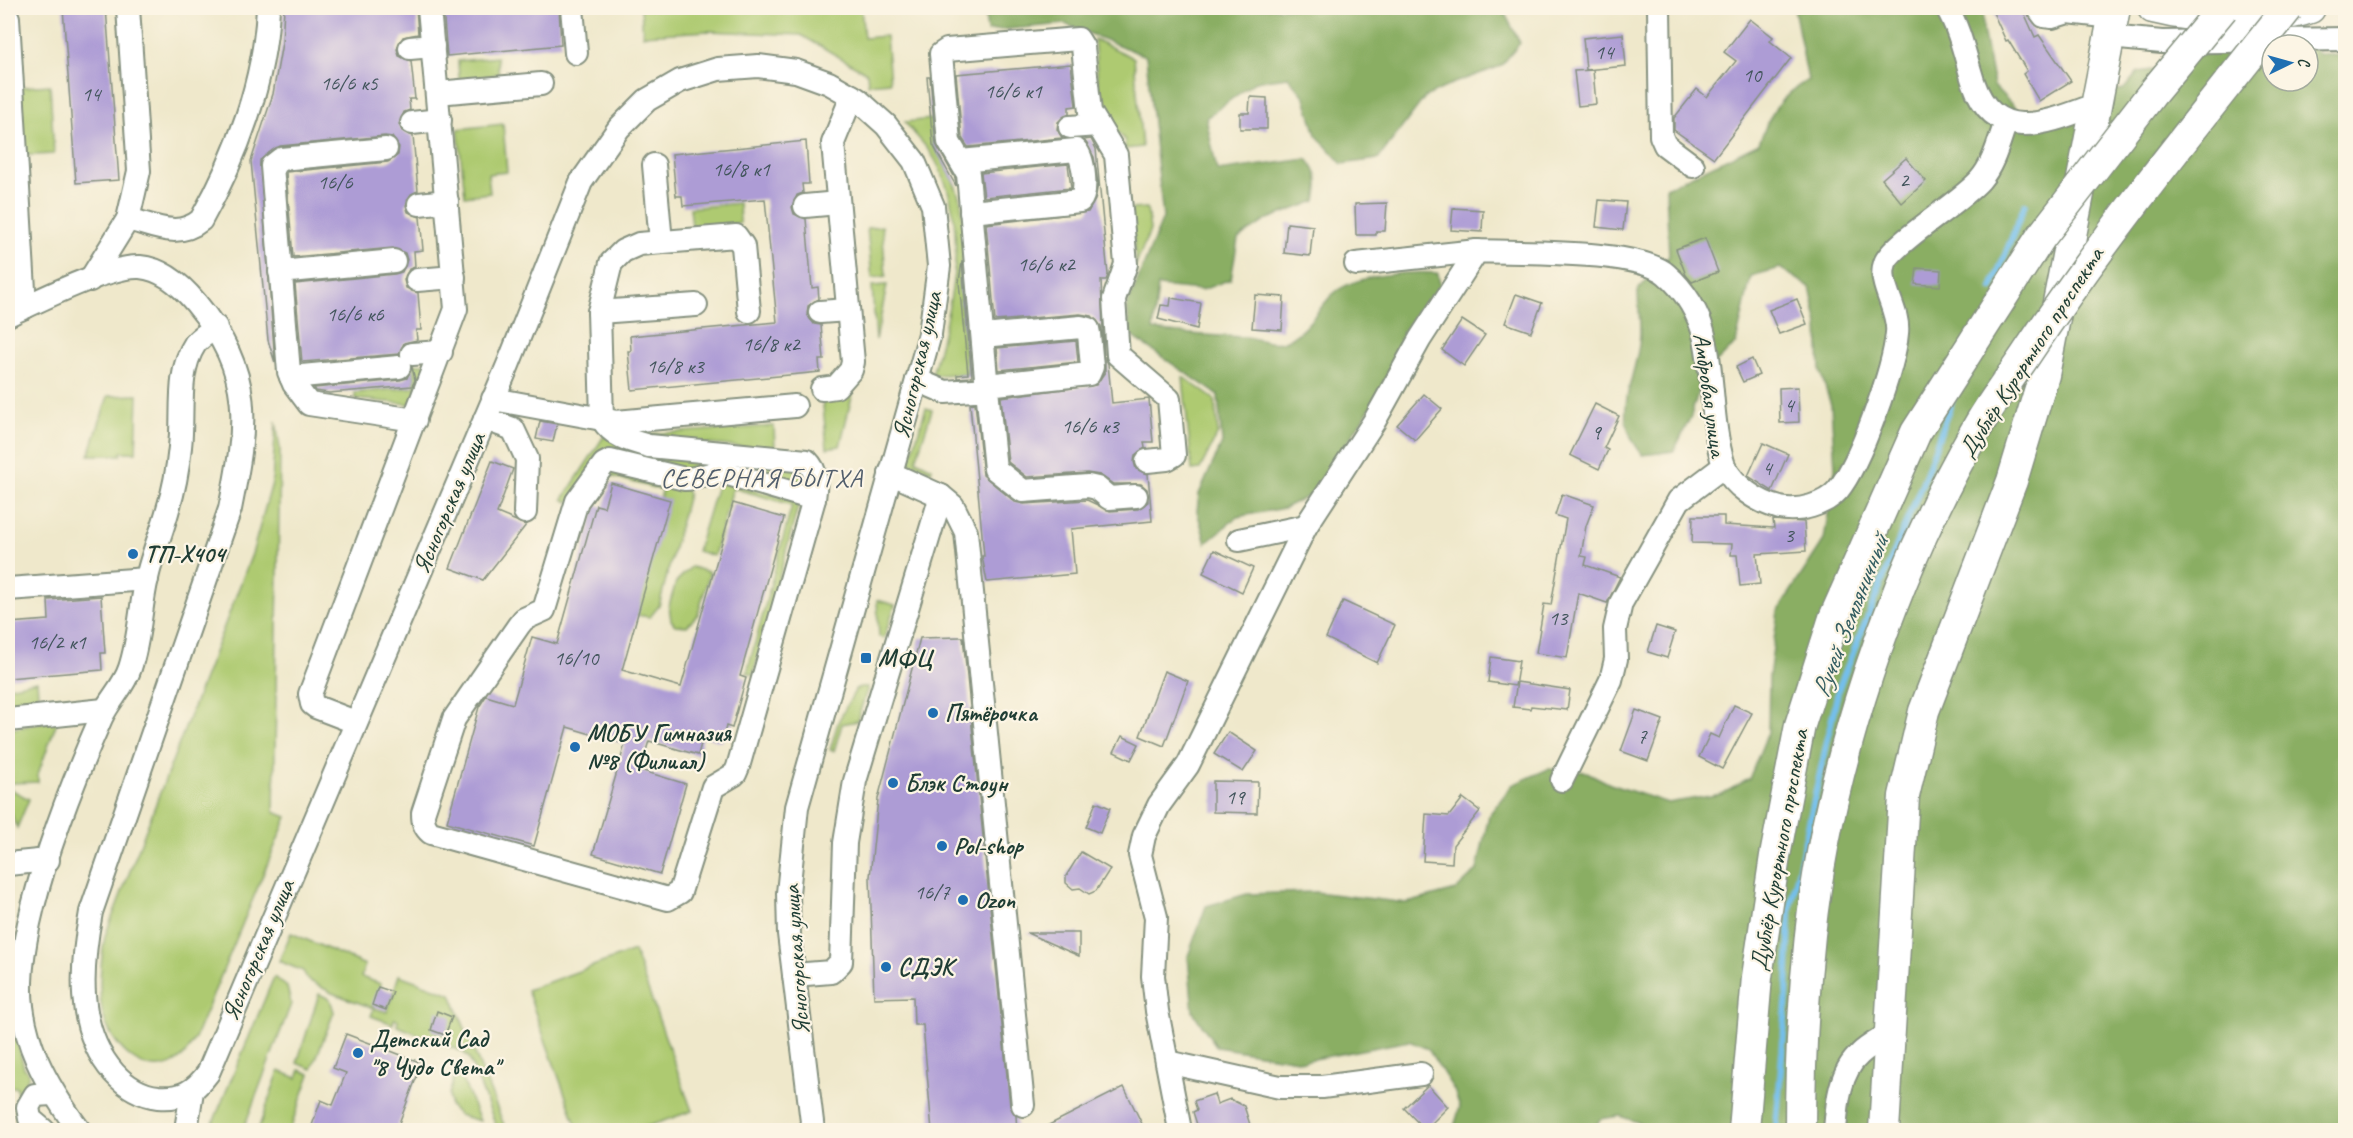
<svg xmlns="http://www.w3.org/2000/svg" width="2353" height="1138" viewBox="0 0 2353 1138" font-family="Caveat,sans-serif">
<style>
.green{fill:#aeca71;stroke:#668452;stroke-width:1.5}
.forest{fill:#8aae63;stroke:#54764c;stroke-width:1.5;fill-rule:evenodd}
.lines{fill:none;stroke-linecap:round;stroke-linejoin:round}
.stream{stroke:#73bfed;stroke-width:6}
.building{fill:#ad9cd5}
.minor-casing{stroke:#879280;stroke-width:26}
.major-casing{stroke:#879280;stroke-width:33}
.minor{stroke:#fff;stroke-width:22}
.major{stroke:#fff;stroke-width:30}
.major-bridge-casing{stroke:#879280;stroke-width:33;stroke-linecap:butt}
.major-bridge{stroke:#fff;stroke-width:30}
.poi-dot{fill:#1f6fb2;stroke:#fcf5e5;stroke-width:2}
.labels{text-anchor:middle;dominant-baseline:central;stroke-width:4.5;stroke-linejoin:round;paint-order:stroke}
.number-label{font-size:21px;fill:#42555c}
.street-label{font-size:24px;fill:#1f3d34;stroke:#fcf5e5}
.poi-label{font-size:24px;font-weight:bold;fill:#1f3d34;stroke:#fcf5e5;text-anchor:start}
.neighbourhood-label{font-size:26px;letter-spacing:1.5px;fill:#515e6c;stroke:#fcf5e5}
.water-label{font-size:26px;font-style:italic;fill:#345e62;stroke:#fcf5e5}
</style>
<rect width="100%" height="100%" fill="#fcf5e5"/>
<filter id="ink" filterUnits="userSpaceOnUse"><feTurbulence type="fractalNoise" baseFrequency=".0167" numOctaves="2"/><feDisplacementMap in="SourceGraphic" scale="12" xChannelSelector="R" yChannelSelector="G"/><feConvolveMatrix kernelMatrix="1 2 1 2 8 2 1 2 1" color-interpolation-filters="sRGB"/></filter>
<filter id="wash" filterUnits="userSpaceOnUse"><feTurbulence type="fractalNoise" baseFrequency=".008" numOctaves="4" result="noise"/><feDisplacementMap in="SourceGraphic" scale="24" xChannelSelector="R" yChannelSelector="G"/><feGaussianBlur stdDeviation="1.35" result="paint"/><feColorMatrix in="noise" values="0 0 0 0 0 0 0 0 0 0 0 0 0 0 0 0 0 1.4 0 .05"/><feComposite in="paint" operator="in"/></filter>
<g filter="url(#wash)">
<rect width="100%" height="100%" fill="#efe8cb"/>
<g class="green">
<polygon points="641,8 861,8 864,38 886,36 890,82 868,84 867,73 801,35 708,31 643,35"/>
<polygon points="1094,39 1134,58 1142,147 1125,149 1125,140 1101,114"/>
<polygon points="497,57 499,75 459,79 458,61"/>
<polygon points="50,85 54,154 15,156 11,88"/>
<path d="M931,119L933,145L952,177L961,201L965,239L959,282L967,374L932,375C951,305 973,226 934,158C926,145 914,134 905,122Z"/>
<polygon points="503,124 507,172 488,174 490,193 465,196 458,129"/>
<polygon points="739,203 740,223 692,227 690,208"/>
<polygon points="1147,208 1150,230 1136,265 1131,209"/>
<polygon points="882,226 886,276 872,278 867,228"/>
<polygon points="887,285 876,340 872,286"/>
<polygon points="414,364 427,364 410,404 355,399 355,393 415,387"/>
<polygon points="1183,377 1215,400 1218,433 1200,469 1192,470"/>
<polygon points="853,392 840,446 827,448 822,395"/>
<polygon points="138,395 136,452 121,452 121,455 89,455 108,396"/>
<polygon points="926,408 932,410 916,460 932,468 931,472 909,462"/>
<path d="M276,421L280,449L274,812L287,817L195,1038C191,1044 188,1052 182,1057C148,1087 109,1045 102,1011C98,986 101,961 105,936L252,554L272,483Z"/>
<polygon points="774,426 775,450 651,439 651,434"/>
<polygon points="604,436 802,469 805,478 799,485 694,472 622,456 568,502 563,499"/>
<polygon points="611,467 685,488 688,494 659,606 650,617 629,614 662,490 603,474"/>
<polygon points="718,482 796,500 798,506 753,675 747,673 792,505 733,488 714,556 697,551"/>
<polygon points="691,567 710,572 698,614 687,626 675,625 671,620 669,606 676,582"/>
<polygon points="877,600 895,605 884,638 879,637"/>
<polygon points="37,681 39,708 8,713 8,687"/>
<polygon points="860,687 868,687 857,721 842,724 834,751 830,750 838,722 856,689"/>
<polygon points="58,719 38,774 38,782 10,783 10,789 29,799 17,828 8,806 8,730"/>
<polygon points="291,933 365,965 361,977 381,984 373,1008 332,993 308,980 303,971 279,961"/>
<polygon points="634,951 692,1111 637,1130 578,1130 527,990"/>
<polygon points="399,975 451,994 506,1130 498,1130 469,1058 463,1052 397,1026 398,1020 394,1019 393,1024 371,1016 374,1008 387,1012"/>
<polygon points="274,977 287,987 291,1004 243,1130 210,1130"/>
<polygon points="319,994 330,999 334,1012 312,1069 297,1063"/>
<polygon points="8,1015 11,1015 24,1068 29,1073 21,1103 16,1107 17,1087 8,1087"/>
<polygon points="300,1070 310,1074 290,1130 258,1130 279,1071 297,1078"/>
<polygon points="458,1074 461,1076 480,1121 459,1115 450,1106 449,1094 455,1075"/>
</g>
<g class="forest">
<path d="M949,8H1502L1520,43L1501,66L1454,83L1425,97L1378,159L1342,164L1316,135L1305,97L1288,77L1256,81L1206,118L1217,171L1307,159C1319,174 1320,182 1316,201L1268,219L1238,239L1231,279L1202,290L1158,286L1153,330C1184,334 1214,336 1245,337C1256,338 1272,345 1282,342C1306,334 1315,312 1332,295C1353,274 1410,271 1438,273L1441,293L1405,338L1374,402L1313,494L1284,508L1237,517L1206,543L1197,511L1199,494L1222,443L1218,395L1130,335L1127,306L1163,218L1146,56L1065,24L987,31L985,13Z"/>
<path d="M1794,8H1983V31L1994,86L2020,113L2074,107L2095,94L2124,89L2138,72L2159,69L2179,60L2224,49L2258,44L2309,30L2311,45L2319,54L2345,56V1130H1645L1640,1123L1620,1116L1600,1119L1594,1130H1453L1460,1107L1454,1090L1428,1049L1409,1041L1303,1061L1217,1047L1193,1012L1188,956L1206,906L1247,894L1315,892L1407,903L1456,890L1477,870L1489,815L1512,785L1548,769L1587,772L1610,784L1668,803L1722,794L1749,779L1768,732L1769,677L1778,611L1824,540L1835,468L1831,405L1820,371L1818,325L1810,287L1780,268L1751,276L1736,343L1703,375L1691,416L1674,451L1643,455C1610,417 1633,387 1639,345C1642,328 1638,308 1638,290L1669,256L1666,188L1759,143C1771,112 1779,97 1808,80ZM2272,45H2308V81H2272Z"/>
</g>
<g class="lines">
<g class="stream">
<polyline points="1992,288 2025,204"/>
<polyline points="1776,1130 1787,994 1790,909 1839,687 1926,474 1952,400"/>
</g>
</g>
<g id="blocks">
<g class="building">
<polygon points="63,8 106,8 119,180 76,183"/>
<polygon points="284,8 416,8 418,34 403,37 397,49 399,56 411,61 415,99 409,99 410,110 404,112 399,124 402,131 413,136 418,191 411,194 406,205 408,212 420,217 423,250 414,251 415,267 409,269 404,280 406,288 418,293 421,330 416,330 417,340 404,343 399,354 302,362 295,284 395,274 402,272 407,260 405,253 393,248 293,257 286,172 388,162 398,155 399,147 392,137 385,136 280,146 260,160 275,363 268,340 251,161 273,94 282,43"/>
<polygon points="443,8 559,8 561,45 447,56"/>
<polygon points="1991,8 2022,8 2035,37 2039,35 2071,81 2039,101 2023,74 2027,71 2008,40 2006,41"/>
<polygon points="1750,19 1773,37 1770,41 1791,58 1714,158 1674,130 1674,118 1697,89 1707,97 1736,61 1724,52"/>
<polygon points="1623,34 1626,66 1586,70 1583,38"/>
<polygon points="1071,64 1076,106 1069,107 1069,114 1058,122 1057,129 1062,138 968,147 962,138 956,74"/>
<polygon points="1593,70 1596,104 1578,106 1574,71"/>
<polygon points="927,77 930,77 936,144 955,178 956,186 933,145"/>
<polygon points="1250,97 1267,98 1267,129 1240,129 1240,113 1249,113"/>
<polygon points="1091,139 1096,149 1108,275 1106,280 1101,280 1104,355 1101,326 1092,316 1080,314 995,321 986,224 1088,212 1095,200 1098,184 1094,157 1084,140"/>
<polygon points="806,141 809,184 802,184 803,193 797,195 792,207 794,214 806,219 812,288 818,287 819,299 808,306 807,314 814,324 821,325 824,360 819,360 820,372 632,390 628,351 631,351 630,336 777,322 765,199 683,206 682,196 676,196 672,154"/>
<polygon points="1906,158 1926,181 1902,203 1882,179"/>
<polygon points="1068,164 1071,188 984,197 981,173"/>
<polygon points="1599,200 1626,202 1623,230 1596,227"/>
<polygon points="1387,203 1385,231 1376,231 1376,235 1356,235 1355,204"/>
<polygon points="1453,208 1483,210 1482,232 1451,230"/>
<polygon points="1287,223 1313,226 1310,256 1284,253"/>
<polygon points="1705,238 1718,272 1692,282 1686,275 1676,249"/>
<polygon points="962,261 972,377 957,378 957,375 968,374 959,282"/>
<polygon points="1917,268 1941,270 1940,286 1915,284"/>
<polygon points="1516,294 1542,303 1531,332 1505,323"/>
<polygon points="1255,295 1284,297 1282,330 1252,328"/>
<polygon points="1171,298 1201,303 1197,329 1158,319 1161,305 1170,306"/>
<polygon points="1797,299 1807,324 1779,334 1769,310"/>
<polygon points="1462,320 1485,335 1464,366 1442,350"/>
<polygon points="1076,341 1078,362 999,370 997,348"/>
<polygon points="1105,356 1108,364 1112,403 1149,399 1153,442 1144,442 1145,448 1135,455 1134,462 1136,469 1148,474 1152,521 1071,529 1075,574 987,582 982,556 984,556 970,404 975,403 983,475 1015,502 1024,504 1087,500 1110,511 1138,509 1148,502 1147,489 1141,484 1113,484 1100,475 1087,473 1027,477 1008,462 1001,397 1096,385 1105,372"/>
<polygon points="1752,359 1759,375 1743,382 1736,367"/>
<polygon points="412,367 415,380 412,386 329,393 316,391 314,388 400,380 407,378"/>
<polygon points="1798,387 1799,422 1780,423 1779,388"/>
<polygon points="1424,394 1442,409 1415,440 1397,425"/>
<polygon points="1595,404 1619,416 1604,448 1608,450 1599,469 1570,455"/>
<polygon points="540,421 557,424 553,442 536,439"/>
<polygon points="1763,443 1788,454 1772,491 1748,476"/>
<polygon points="492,461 513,469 497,513 526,525 483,580 450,568"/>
<polygon points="611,483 670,500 622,670 681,687 733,503 784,518 740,676 746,678 732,728 726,726 722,742 703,736 698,755 649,741 640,770 686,784 660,874 593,854 625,744 567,727 534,846 447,822 479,707 486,696 513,704 532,637 557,644 596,505 604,507"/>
<polygon points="1562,494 1594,505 1586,526 1581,556 1587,557 1585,565 1620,577 1607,603 1578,593 1567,658 1536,653 1544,604 1551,605 1566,519 1555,515"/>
<polygon points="1693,516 1724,516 1724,525 1774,528 1773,520 1804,522 1806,551 1757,554 1760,584 1740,586 1737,555 1731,555 1732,544 1692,543"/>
<polygon points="1214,550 1253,568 1242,592 1203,573"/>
<polygon points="101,596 105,653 101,653 102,670 8,678 9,623 49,620 48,600"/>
<polygon points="1343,601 1395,625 1377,663 1326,638"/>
<polygon points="1656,626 1675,632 1667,658 1648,652"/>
<polygon points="960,637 963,637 1010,1106 1016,1116 1017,1131 932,1131 923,1025 914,1025 913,997 874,998 870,877 878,799 920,638"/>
<polygon points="1491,657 1519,661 1515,686 1488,682"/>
<polygon points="1164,671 1188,681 1164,746 1140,736"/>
<polygon points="1517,682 1570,690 1567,710 1531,706 1530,709 1513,707"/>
<polygon points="1734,705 1752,713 1722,769 1699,757 1710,734 1719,738"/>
<polygon points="1636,710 1663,720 1648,761 1621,751"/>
<polygon points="1228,732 1257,751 1243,772 1214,754"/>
<polygon points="1122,736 1139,744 1131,760 1114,752"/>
<polygon points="1213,781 1258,782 1257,813 1213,812"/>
<polygon points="1463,798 1480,811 1453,845 1452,863 1423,861 1426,814 1449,816"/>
<polygon points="1096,802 1110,808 1100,833 1086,827"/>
<polygon points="1081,852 1110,869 1096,891 1089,894 1080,888 1073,889 1066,883 1066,876"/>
<polygon points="1027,933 1079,933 1079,956"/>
<polygon points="378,987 393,992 386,1010 372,1005"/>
<polygon points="437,1011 452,1017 445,1035 431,1030"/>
<polygon points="346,1034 422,1063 396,1131 310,1131 321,1100 333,1105 346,1073 333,1068"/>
<polygon points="1428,1085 1448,1107 1425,1130 1404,1108"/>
<polygon points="1124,1087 1143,1126 1134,1131 1037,1131"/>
<polygon points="1214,1094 1217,1104 1230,1099 1244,1106 1252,1131 1199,1131 1193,1112 1197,1110 1194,1101"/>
</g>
</g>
</g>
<g filter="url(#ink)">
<use href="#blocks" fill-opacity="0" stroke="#879280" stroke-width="1.5"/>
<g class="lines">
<g class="minor-casing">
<g id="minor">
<polyline points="572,8 576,53"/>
<polyline points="1659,8 1661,136 1665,145 1693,166"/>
<path d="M1947,8C1960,30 1965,56 1973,81C1995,146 2047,123 2095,105"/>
<polyline points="2038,8 2044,16 2052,17 2068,12 2113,17"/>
<polyline points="8,18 25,307"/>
<polyline points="2109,37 2162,42 2346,39"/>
<polyline points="410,48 433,46"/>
<polyline points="437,93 541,84"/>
<polyline points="412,123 440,120"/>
<polyline points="1070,127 1098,125"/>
<polyline points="386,149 281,159 272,166 289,372 294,384 309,404 415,420"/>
<path d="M961,161L1076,150C1084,158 1088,193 1080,201L971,212"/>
<polyline points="654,165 661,242"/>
<polyline points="419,204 447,201"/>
<polyline points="805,206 838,203"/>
<path d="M128,219C155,226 178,239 201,220C237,156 265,81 268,8"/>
<polyline points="1356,264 1477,251"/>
<polyline points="280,272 394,261"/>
<polyline points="90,280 128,219 139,171 128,8"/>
<polyline points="417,280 454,277"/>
<polyline points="599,312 696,305"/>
<polyline points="820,312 848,310"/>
<path d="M8,315C38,301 109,265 140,267C163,269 182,286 196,303C255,374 247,424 230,509L91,912C81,966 75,1029 114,1073C126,1086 140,1095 158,1097C181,1099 194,1092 208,1073L508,365L581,182L619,128L647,100L680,81L718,69L758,66L796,71L829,83L857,99L886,125L914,161L933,206L939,266L930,334L797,807L788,893L789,934L813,1130"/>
<polyline points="983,336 1081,327 1088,329 1089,334 1092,367 1089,374 987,385"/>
<polyline points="412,354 441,352"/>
<polyline points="291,377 399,367"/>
<polyline points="917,380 945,392 987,389 995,469 1023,491 1088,486 1097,488 1109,498 1136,496"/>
<polyline points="822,389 836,387 851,370 853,362 833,143 852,96"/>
<polyline points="987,389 968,174 949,142 941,54 947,50 1078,39 1083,47 1090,112 1116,155 1126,264 1114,299 1118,355 1169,399 1174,455 1167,459 1147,461"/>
<polyline points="493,399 602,419 599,312 611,263 623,251 639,244 736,236 743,246 749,311"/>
<polyline points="485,419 513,429 527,459 525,512"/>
<path d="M602,419C613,437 630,441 649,446L807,461C818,472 816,483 814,499"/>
<polyline points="602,419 616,422 795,406"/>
<path d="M610,461L685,479C698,479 708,473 721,472L814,499L738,767L735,774L713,787L680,892L668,899L431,833C424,827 423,822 423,813L454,719L519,625L524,619L544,610L577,501L604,464Z"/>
<path d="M1724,466C1734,486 1757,502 1780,508C1799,512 1825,505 1838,490C1860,463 1894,369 1897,333C1900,310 1877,284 1885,263C1891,244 1961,202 1980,180C1994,164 1999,141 2006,122"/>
<polyline points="890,473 941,496 953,506 966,532 1023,1105"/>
<polyline points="1239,540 1306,526"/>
<polyline points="8,589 147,579"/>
<polyline points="8,720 104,710"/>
<polyline points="355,722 316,707 312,704 310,694 456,309 429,8"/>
<polyline points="8,864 48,860"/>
<polyline points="794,975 831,972 841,962 845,843 855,781 941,496"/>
<polyline points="1167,1062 1280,1087 1322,1087 1421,1074"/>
<polyline points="43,1130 30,1119 28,1107 35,1095 52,1094"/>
<path d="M79,1130C47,1086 19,1039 21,982C23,907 70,788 101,718C109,700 124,687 130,668C140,638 140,608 147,578C152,555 162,532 168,509C174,490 178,467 180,447C184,414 176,373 195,344C200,337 210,332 216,327"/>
<polyline points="186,1130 192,1091"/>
<path d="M1180,1130L1157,1011L1153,976L1156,917L1140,855L1144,836L1159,805L1188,765L1306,526L1375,420L1420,339L1477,251C1517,253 1637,249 1666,274C1685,290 1700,315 1705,339C1714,380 1711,425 1724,466L1679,500L1621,603L1615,629L1616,659L1611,680L1562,780"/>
<path d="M1835,1130C1837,1105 1839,1072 1860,1054C1869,1045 1882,1039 1892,1032"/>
</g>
</g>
<g class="major-casing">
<g id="major">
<path d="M2153,8C2196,19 2268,23 2310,8"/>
<polyline points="1884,1130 1904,796 1924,711 2012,481 2044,375 2115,8"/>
</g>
</g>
<use href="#minor" class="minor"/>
<use href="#major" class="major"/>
<g class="major-bridge-casing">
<g id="major-bridge">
<polyline points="1744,1130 1757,977 1775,856 1800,725 1834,618 1916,432 2041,237 2151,95 2223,8"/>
<path d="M1800,1130C1800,1066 1803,1000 1810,935C1828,767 1892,575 1977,428C1992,401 2012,376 2029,350C2109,230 2199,120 2288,8"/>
</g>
</g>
<use href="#major-bridge" class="major-bridge"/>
</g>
</g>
<g class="poi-dot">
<circle cx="133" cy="554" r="6"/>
<rect x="860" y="652" width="12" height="12" rx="3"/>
<circle cx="933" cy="713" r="6"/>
<circle cx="575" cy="747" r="6"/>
<circle cx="893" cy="783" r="6"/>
<circle cx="942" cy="846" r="6"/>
<circle cx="963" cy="900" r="6"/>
<circle cx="886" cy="967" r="6"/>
<circle cx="358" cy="1053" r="6"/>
</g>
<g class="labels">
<g class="number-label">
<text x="1604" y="52">14</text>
<text x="1752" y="75">10</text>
<text x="349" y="83">16/6 к5</text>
<text x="1013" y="91">16/6 к1</text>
<text x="91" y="94">14</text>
<text x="741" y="169">16/8 к1</text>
<text x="1904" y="180">2</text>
<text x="335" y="182">16/6</text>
<text x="1046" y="264">16/6 к2</text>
<text x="355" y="314">16/6 к6</text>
<text x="771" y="344">16/8 к2</text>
<text x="675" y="366">16/8 к3</text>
<text x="1789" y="405">4</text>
<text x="1090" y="426">16/6 к3</text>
<text x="1596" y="432">9</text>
<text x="1767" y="468">4</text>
<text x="1789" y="535">3</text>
<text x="1558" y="618">13</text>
<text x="57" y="642">16/2 к1</text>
<text x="576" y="658">16/10</text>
<text x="1642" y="736">7</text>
<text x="1235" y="797">19</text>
<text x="932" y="892">16/7</text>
</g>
<g class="street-label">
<text transform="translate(2031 352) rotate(-57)">Дублёр Курортного проспекта</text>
<text transform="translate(917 365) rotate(-77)">Ясногорская улица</text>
<text transform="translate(1710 395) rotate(82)">Амбровая улица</text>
<text transform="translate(449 503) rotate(-67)">Ясногорская улица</text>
<text transform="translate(1779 850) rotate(-80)">Дублёр Курортного проспекта</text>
<text transform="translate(258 950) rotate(-67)">Ясногорская улица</text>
<text transform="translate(796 960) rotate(-94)">Ясногорская улица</text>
</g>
<g class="poi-label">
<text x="145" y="554">ТП-Х404</text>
<text x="878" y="658">МФЦ</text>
<text x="945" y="713">Пятёрочка</text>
<text x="587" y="733">МОБУ Гимназия<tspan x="587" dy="28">№8 (Филиал)</tspan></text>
<text x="905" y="783">Блэк Стоун</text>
<text x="954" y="846">Pol-shop</text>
<text x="975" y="900">Ozon</text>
<text x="898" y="967">СДЭК</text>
<text x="370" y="1039">Детский Сад<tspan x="370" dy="28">"8 Чудо Света"</tspan></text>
</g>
<g class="neighbourhood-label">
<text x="762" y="478">СЕВЕРНАЯ БЫТХА</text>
</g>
<g class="water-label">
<text transform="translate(1850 616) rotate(-69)">Ручей Земляничный</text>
</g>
</g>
<rect width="2353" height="1138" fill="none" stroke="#fcf5e5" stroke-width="30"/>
<g transform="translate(2290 63) rotate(85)"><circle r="28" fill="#fcf5e5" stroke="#a4ab9e" stroke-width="1.5"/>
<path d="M0-4.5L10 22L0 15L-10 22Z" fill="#1f6fb2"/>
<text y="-9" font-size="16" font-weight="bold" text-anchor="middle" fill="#1f3d34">С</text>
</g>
</svg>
